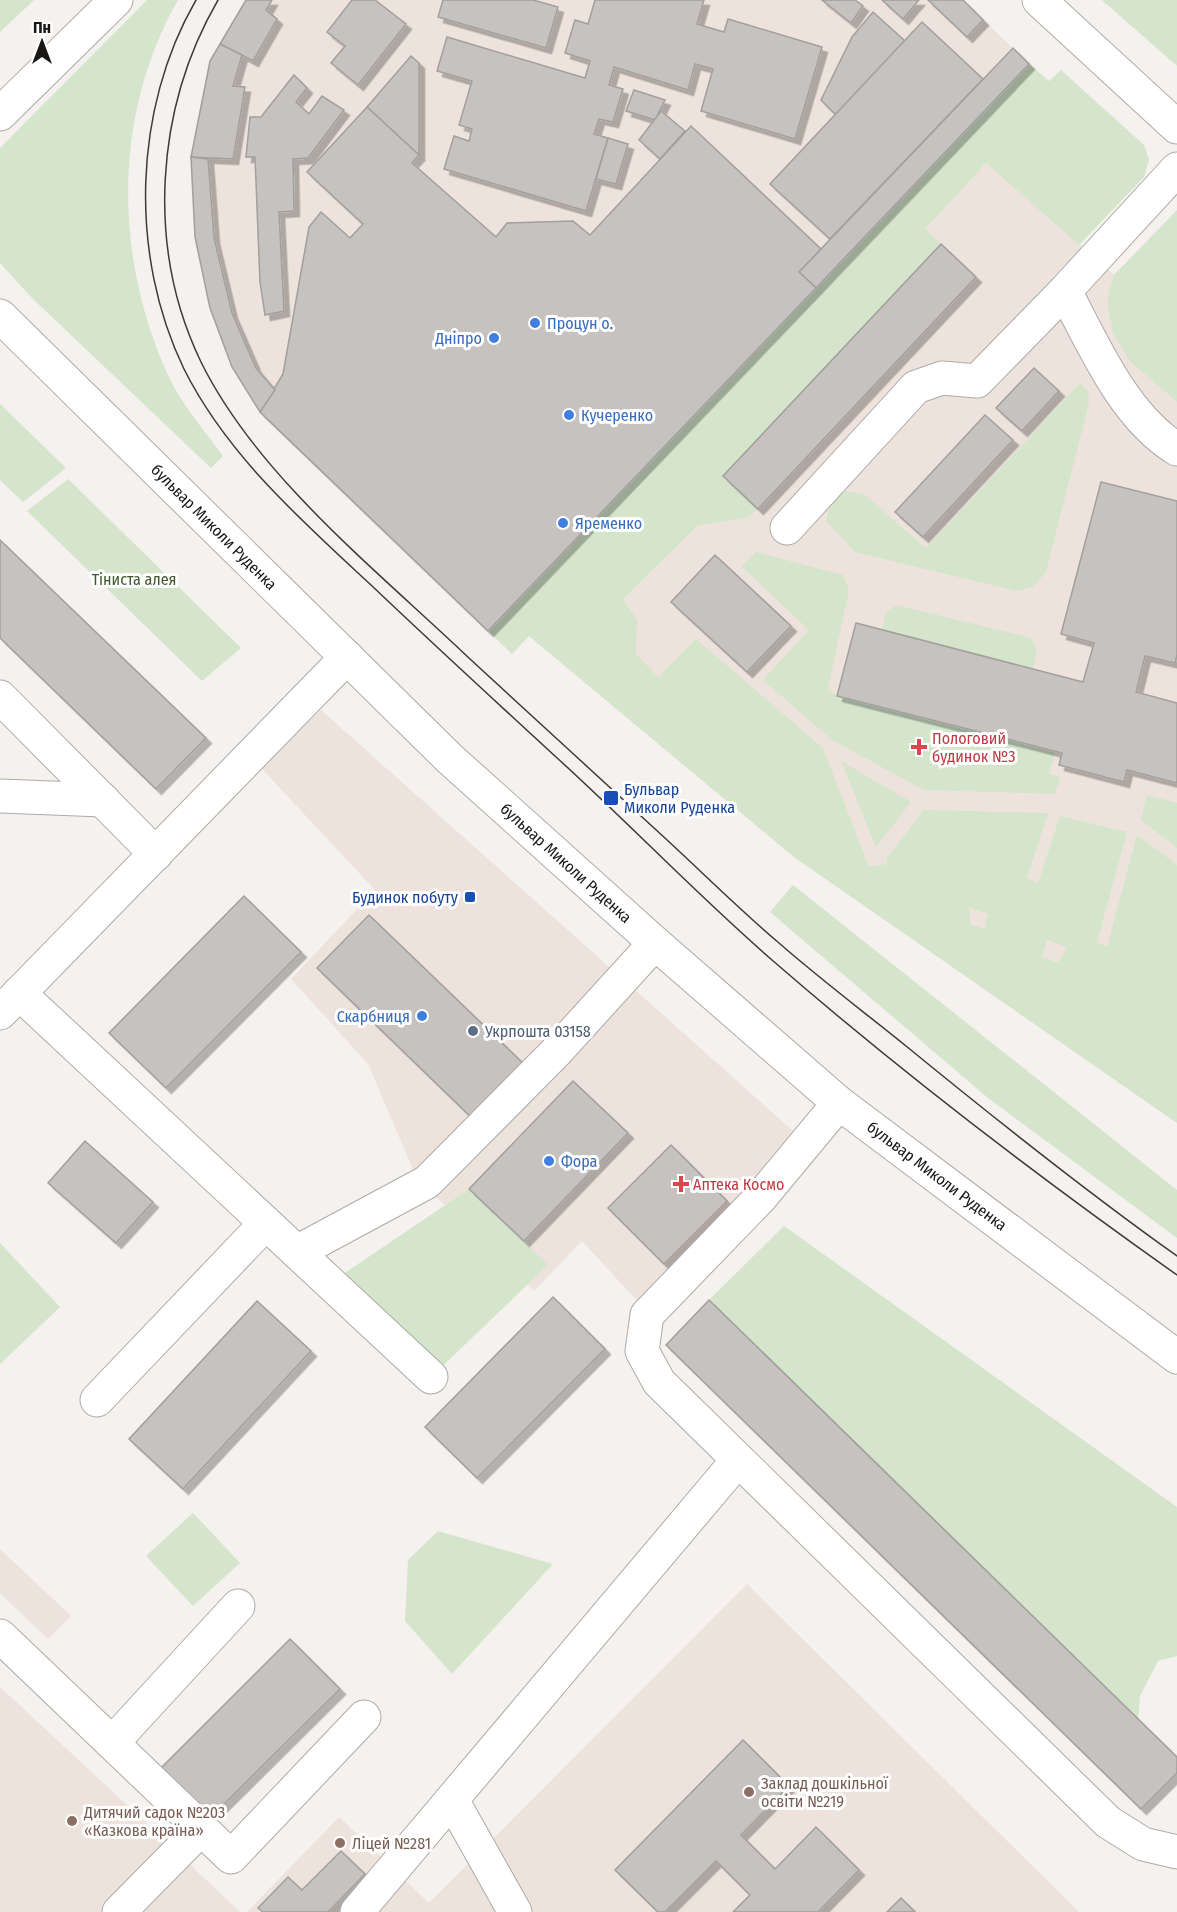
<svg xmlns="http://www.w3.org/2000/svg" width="1177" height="1912" viewBox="0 0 1177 1912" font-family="'Fira Sans Condensed',sans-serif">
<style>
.built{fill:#ede3dc}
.green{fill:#d4e5cc;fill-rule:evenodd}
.building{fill:#c5c2c0;stroke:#a29f9d;stroke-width:1.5;filter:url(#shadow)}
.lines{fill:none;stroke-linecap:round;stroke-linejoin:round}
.minor-casing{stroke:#adaba8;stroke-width:35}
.minor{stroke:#fff;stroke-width:33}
.tram{stroke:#3c3b3a;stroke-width:1.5}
.shop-dot{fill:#3f7fe0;stroke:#fff;stroke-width:2}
.health-dot{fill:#e0444e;stroke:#fff;stroke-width:2}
.transit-dot{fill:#1a4fb4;stroke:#fff;stroke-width:2}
.service-dot{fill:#5c6f8a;stroke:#fff;stroke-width:2}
.education-dot{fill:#8d6e63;stroke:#fff;stroke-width:2}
.labels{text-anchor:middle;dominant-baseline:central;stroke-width:6;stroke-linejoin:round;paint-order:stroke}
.shop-label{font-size:16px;fill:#366cbe;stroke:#fff;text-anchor:start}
.street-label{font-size:16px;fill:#181716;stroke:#fff}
.park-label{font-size:16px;fill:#3f5a2f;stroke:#fff}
.health-label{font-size:16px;fill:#be3a42;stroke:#fff;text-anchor:start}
.transit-label{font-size:16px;fill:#164399;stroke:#fff;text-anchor:start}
.service-label{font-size:16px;fill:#4e5e75;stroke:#fff;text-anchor:start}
.education-label{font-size:16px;fill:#785e54;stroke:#fff;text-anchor:start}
</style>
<defs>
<filter id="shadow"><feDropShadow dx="5.5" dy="5.5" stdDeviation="0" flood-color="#0004"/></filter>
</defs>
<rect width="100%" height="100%" fill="#f4f1ee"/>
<g class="built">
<polygon points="246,0 963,0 1029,64 488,631 260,412 232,367 210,308 195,237 191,157 210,61"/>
<polygon points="986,163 1177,329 1177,1123 794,857 529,636"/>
<polygon points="321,710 800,1137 640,1304 582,1241 534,1291 417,1179 368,1064 291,979 375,890 261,768"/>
<polygon points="0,1549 71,1616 48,1639 0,1593"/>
<polygon points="747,1584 1079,1912 247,1912 339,1817 429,1903"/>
<polygon points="0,1687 169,1844 103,1912 0,1912"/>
<polygon points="186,1861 240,1912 135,1912"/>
</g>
<g class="green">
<polygon points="0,0 34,0 0,32"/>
<path d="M147,0H178C113,114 114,255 167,373C180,403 204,430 223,456L211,468L32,298L0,263V148Z"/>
<polygon points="1102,0 1177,0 1177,66 1103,1"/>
<path d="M1029,64L1049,81L1061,70L1144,145L1149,160L1144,177L1079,245L986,163L925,229L941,244L723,476L758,509L747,518L698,525L623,599L637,620L636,654L658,677L696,639L823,748L869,867L887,864L886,859L924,810L1048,813L1027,878L1038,883L1060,816L1127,832L1097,942L1107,947L1137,835L1177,865V1123L794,857L529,636L512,654L488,631ZM969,907L988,914L985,929L970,924ZM1047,939L1067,948L1058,963L1042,957Z"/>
<polygon points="1177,210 1177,402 1130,361 1113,333 1107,303 1113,276"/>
<polygon points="1080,383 1088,391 1089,403 1046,572 1033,587 1016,591 855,552 826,521 830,504 845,491 864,494 926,548"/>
<polygon points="0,404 66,468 23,502 0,480"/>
<polygon points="68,479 241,648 202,681 27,511"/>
<polygon points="756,552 843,575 849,590 828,689 837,696 1055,752 1049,774 1060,777 1055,794 924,790 832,740 763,680 809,630 741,566"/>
<polygon points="897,605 1031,638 1037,649 1033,669 882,630 886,612"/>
<polygon points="841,761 911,802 876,847"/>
<polygon points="1147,795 1177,803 1177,848 1141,820"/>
<polygon points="793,885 1177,1190 1177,1238 988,1098 770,912"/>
<polygon points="469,1189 548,1265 431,1377 330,1283"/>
<polygon points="784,1226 1177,1507 1177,1656 1158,1661 1140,1696 1138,1719 709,1300"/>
<polygon points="0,1243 60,1307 0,1364"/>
<polygon points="193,1513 240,1563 193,1606 146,1556"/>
<polygon points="438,1531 553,1564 452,1674 405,1621 408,1560"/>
</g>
<g class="building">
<polygon points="246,0 272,0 266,10 277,19 253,61 220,44"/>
<polygon points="352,0 375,0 406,24 358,85 331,63 345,46 327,32"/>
<polygon points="443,0 533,0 558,7 546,48 438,17"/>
<polygon points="595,0 704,0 697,24 724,32 728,19 822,47 795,139 701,111 713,69 695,64 688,90 614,67 609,85 623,89 613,122 599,119 594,134 608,138 586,211 444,169 454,136 469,141 472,129 459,125 472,81 437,71 447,37 585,78 590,61 565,53 575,20 588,24"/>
<polygon points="822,0 855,0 863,6 851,23"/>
<polygon points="882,0 919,0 903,19"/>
<polygon points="928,0 963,0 983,20 967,37"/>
<polygon points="873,12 905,41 836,115 821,100 852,37"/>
<polygon points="922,22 983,79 830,239 770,184"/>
<polygon points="220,44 242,55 233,86 245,87 233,159 191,157 210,61"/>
<polygon points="1013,48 1029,64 816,288 799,272"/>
<polygon points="411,56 419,63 419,155 367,107"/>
<polygon points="294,75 307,88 296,102 309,114 322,96 344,110 308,158 293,159 294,211 279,212 284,311 265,315 260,282 255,157 246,157 250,117 261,117"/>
<polygon points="634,90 665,100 655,120 626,111"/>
<polygon points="367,107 419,155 412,163 496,237 507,223 573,221 590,235 691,126 821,249 799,272 816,288 488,631 260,412 283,374 309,227 321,212 350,238 363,224 307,172"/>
<polygon points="661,111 685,131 660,159 639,140"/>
<polygon points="608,138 628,144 616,184 596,179"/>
<polygon points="191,157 208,159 214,238 232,313 256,368 275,390 260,412 232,367 210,308 195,237"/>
<polygon points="941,244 976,277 758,509 723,476"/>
<polygon points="1034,368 1059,391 1022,431 996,408"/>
<polygon points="985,415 1013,440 923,537 895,512"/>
<polygon points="1101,482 1177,501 1177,655 1175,663 1145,656 1136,692 1177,703 1177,783 1127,770 1124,782 1059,765 1062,753 837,696 856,623 1083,682 1094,643 1061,634"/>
<polygon points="0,540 206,738 156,789 0,638"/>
<polygon points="715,555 791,626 747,672 671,602"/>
<polygon points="244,896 301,952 166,1088 109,1033"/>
<polygon points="369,915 527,1067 475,1121 317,968"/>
<polygon points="573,1081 628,1133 524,1241 469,1189"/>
<polygon points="85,1141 153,1202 116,1243 48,1183"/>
<polygon points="671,1145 727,1201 664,1264 608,1208"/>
<polygon points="553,1297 605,1349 477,1478 425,1427"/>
<polygon points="709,1300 1177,1757 1177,1773 1141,1809 666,1345"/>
<polygon points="257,1301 311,1351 183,1489 129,1439"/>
<polygon points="290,1639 340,1689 209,1819 159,1770"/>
<polygon points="743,1740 789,1786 741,1835 775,1869 816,1827 859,1870 818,1912 733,1912 750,1895 716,1861 665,1912 658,1912 615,1870"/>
<polygon points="341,1851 365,1874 328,1912 263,1912 258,1908 288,1877 302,1890"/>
<polygon points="901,1898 915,1912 887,1912"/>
</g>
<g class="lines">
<g class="minor-casing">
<g id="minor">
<polyline points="1039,0 1177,127"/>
<polyline points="0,114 116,0"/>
<path d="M1065,291C1093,344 1124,417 1177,449"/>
<polyline points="0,316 449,758 655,943 839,1103 1177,1357"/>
<polyline points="787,528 916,387 942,378 977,381 1065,291 1177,169"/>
<polyline points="0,697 156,854"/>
<polyline points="0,796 103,800"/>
<polyline points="19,993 431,1377"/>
<polyline points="0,1013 347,657"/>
<polyline points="839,1103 761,1197 647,1315 642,1351 659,1382 1108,1822 1143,1844 1177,1852"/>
<polyline points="297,1252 427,1182 555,1053 655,943"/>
<polyline points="97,1400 265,1224"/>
<polyline points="0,1636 112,1743 238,1606"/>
<polyline points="112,1743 231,1857 364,1717"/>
<polyline points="452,1800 515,1912"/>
<polyline points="119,1912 202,1828"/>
<polyline points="357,1912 738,1460"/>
</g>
</g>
<use href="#minor" class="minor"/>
<g class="tram">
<path d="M196,0C133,109 129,255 184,369C227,455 301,520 371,585C432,643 494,700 556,757C629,823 697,895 772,960C901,1072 1037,1176 1177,1275"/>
<path d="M218,0C155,109 146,248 201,362C257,476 379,572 470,659C535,719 601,779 666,839C704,874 740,910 779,943C820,979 864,1012 906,1046C994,1118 1084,1190 1177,1256"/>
</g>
</g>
<g class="shop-dot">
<circle cx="535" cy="323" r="6"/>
<circle cx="494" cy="338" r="6"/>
<circle cx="569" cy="415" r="6"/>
<circle cx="563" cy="523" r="6"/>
<circle cx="422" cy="1016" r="6"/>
<circle cx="549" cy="1161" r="6"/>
</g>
<g class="health-dot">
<path d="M916 738h6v6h6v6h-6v6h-6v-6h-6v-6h6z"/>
<path d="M678 1175h6v6h6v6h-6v6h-6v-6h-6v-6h6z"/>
</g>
<g class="transit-dot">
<rect x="603" y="790" width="16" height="16" rx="3"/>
<rect x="464" y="891" width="12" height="12" rx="3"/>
</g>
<circle class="service-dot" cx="473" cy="1031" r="6"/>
<g class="education-dot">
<circle cx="749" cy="1792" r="6"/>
<circle cx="72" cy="1821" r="6"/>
<circle cx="340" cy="1843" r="6"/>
</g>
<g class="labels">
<g class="shop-label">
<text x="547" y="323">Процун о.</text>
<text x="482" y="338" text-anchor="end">Дніпро</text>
<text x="581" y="415">Кучеренко</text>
<text x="575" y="523">Яременко</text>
<text x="410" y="1016" text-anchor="end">Скарбниця</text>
<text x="561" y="1161">Фора</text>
</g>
<g class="street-label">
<text transform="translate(214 527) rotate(45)">бульвар Миколи Руденка</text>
<text transform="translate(566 863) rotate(42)">бульвар Миколи Руденка</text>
<text transform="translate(937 1176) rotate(37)">бульвар Миколи Руденка</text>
</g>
<g class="park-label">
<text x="134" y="579">Тіниста алея</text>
</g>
<g class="health-label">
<text x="932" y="738">Пологовий<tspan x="932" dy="18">будинок №3</tspan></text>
<text x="693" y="1184">Аптека Космо</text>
</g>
<g class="transit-label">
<text x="624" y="789">Бульвар<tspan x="624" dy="18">Миколи Руденка</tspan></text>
<text x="458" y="897" text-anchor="end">Будинок побуту</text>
</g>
<g class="service-label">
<text x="485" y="1031">Укрпошта 03158</text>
</g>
<g class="education-label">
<text x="761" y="1783">Заклад дошкільної<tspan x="761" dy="18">освіти №219</tspan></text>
<text x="84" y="1812">Дитячий садок №203<tspan x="84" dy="18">«Казкова країна»</tspan></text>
<text x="352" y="1843">Ліцей №281</text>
</g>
</g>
<g transform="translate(42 42)" stroke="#ffffff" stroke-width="4.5" paint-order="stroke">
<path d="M0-4.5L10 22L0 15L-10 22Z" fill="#181716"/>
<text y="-9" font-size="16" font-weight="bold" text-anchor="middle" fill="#181716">Пн</text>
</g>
</svg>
